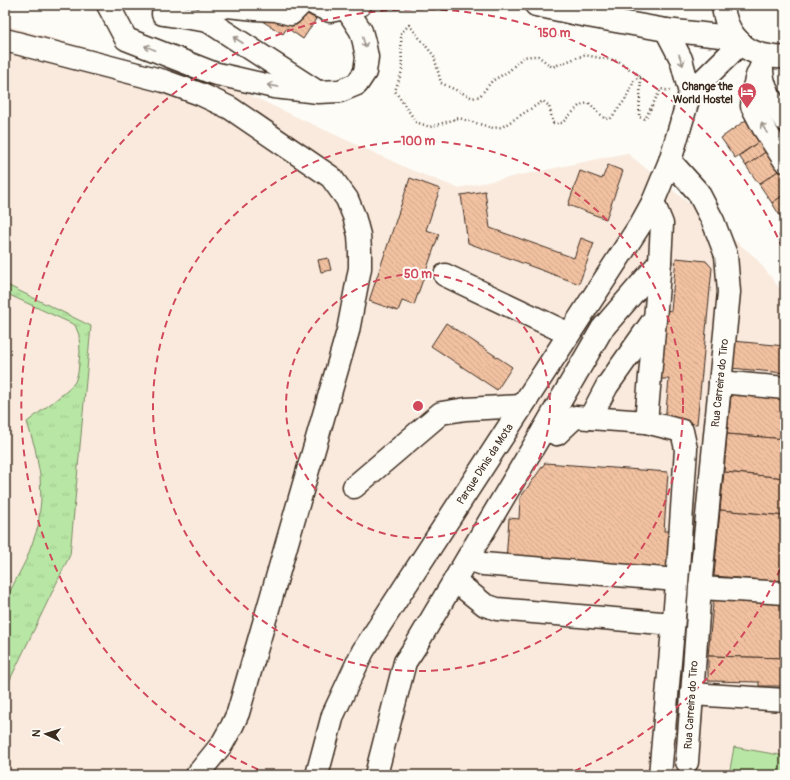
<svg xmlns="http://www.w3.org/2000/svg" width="790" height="780" viewBox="0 0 790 780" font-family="Pangolin,sans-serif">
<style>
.built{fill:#f9eadd}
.grass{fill:url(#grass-tufts);stroke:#7a8862}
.park{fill:#b8e7a5;stroke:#7a8862}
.building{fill:url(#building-back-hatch);stroke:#3b2a1e}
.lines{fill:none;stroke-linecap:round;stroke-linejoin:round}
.minor-casing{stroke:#3b2a1e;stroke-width:25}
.major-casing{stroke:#3b2a1e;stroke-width:25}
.path{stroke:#3b2a1e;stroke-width:2.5;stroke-dasharray:1 3;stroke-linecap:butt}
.minor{stroke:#fdfcf7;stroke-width:22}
.major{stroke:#fdfcf7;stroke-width:22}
.oneway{stroke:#9c938a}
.ring{fill:none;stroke:#d1495b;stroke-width:2;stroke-dasharray:7 5}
.labels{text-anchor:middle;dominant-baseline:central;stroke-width:4;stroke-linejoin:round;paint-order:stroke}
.poi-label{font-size:11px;font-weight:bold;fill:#3b2a1e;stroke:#fdfcf7;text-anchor:end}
.street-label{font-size:11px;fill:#3b2a1e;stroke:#fdfcf7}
.centre{fill:#d1495b;stroke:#fdfcf7;stroke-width:2}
.ring-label{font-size:12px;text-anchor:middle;font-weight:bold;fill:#d1495b;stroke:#fdfcf7;stroke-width:4;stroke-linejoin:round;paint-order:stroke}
</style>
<defs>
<pattern id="grass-tufts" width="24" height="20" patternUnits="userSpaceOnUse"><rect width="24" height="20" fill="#b8e7a5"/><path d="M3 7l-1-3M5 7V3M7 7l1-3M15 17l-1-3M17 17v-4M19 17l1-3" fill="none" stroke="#9fc68e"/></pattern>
<pattern id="building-back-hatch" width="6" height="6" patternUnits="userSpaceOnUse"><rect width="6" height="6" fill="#f1c1a1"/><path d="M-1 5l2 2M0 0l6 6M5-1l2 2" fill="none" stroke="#d0a68a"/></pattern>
</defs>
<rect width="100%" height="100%" fill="#fdfcf7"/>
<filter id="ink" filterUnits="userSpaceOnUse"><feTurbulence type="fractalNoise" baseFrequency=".025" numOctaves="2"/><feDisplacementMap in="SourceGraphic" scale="8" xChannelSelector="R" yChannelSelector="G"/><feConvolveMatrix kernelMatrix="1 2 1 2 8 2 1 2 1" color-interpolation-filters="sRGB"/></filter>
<g filter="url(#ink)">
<polygon class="built" points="5,25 241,91 411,170 458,188 627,153 755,257 785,295 785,775 5,775"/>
<polygon class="grass" points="5,284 91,326 70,555 5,690 5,601 27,558 38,527 41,500 40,475 35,448 27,422 67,391 75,382 78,373 80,352 79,335 75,325 5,293"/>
<polygon class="park" points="734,747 785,756 785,775 729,775"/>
<g class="building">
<polygon points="273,5 301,9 316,19 303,39 287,28 283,34 262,21"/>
<polygon points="750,117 764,138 735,158 721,138"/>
<polygon points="764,138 771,148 746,166 739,156"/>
<polygon points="771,148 784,167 759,184 746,166"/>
<polygon points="608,165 623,171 606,219 568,205 580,171 602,179"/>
<polygon points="784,167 785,168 785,194 772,203 759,184"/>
<polygon points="410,178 440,189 426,230 439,234 414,305 402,301 398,311 369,301"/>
<polygon points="485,191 490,228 574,258 581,238 594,243 579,284 468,243 461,195"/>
<polygon points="785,194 785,217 782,219 772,203"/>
<polygon points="785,230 785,244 779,235"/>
<polygon points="328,258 331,270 321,272 318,260"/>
<polygon points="676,258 706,261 712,268 697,424 665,421 669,379 661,379 667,310 671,311"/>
<polygon points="446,323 512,367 497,390 431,346"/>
<polygon points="733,341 785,346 785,373 730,368"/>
<polygon points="732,386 785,391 785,439 727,434"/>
<polygon points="727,434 785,439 785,478 724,472"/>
<polygon points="545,463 668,472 664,531 672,531 669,574 506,561 509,518 519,519 520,498"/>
<polygon points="724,472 785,478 785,516 720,510"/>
<polygon points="720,510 785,516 785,582 714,576"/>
<polygon points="714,594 785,601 785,658 708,656"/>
<polygon points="708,656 785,658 785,686 759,686 759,682 708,681"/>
</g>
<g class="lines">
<g class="minor-casing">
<g id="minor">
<polyline points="108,5 126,39 213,73 274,87 318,92 340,91 357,84 365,72 367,57 364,42 361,31 346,8"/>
<polyline points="300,5 291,14 276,10 256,9 227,6 210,11 208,21 313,89"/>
<polyline points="316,5 330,11 360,5"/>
<polyline points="163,14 208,21"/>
<polyline points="666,30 681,59 690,93"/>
<polyline points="5,40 164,81 200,94 230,108 331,177 347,199 354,216 359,235 360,251 360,268 348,331 238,713 232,726 222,744 197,775"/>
<path d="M762,66C761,86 773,105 785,120"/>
<polyline points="761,67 757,76 754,87 752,106 763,127 785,161"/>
<polyline points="445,275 569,334"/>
<polyline points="720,382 785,388"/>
<polyline points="590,418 607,386 655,318"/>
<polyline points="646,422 660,262"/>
<polyline points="544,429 602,329 660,262 662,224 653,202"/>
<polyline points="354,487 441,413 466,409 522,406"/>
<polyline points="468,559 483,564 677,580"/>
<polyline points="455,581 485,605 497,609 673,624"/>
<polyline points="700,588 785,593"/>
<polyline points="692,694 785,700"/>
<polyline points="687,762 700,588 729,292 726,255 713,221 698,192 670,161 690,93 741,43"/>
<polyline points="317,775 333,715 363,651 642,222 653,202 670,161"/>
<polyline points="376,775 405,662 415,647 544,429 557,434 575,417 646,422 682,431 686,449 677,584 660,775"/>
</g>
</g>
<g class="major-casing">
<g id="major">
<polyline points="536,5 582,15 666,30 730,37 737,39"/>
<path d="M723,5C725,31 742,53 769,56C775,57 780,58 785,57"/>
</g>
</g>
<polyline class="path" points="641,77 635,79 625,100 611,118 605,119 589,103 580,105 562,123 553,123 549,106 543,101 502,127 493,128 459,118 430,127 416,122 395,91 402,71 401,33 409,25 434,56 441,83 473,98 480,96 492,81 509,71 523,57 532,56 538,56 552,67 584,55 618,61 641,77 639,117 645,119 661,89 670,91"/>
<use href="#minor" class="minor"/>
<use href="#major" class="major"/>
</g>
<defs><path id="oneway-shaft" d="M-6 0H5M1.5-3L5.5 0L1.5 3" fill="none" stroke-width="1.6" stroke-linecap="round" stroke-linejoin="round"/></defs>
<g class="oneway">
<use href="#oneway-shaft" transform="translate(238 40) rotate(-147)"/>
<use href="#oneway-shaft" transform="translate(364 42) rotate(76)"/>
<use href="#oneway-shaft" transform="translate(150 48) rotate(-158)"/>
<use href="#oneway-shaft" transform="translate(681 60) rotate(70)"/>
<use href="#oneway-shaft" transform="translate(273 86) rotate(-170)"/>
<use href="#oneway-shaft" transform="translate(764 128) rotate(-121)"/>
</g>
</g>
<g class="ring">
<circle cx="418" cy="406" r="132"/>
<circle cx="418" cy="406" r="265"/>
<path d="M785 558A397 397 0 0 1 567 774M269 774A397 397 0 1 1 785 254"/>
</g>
<defs>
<g id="hotel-pin" transform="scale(1)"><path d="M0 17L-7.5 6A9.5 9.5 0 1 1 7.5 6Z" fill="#d1495b" stroke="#fdfcf7"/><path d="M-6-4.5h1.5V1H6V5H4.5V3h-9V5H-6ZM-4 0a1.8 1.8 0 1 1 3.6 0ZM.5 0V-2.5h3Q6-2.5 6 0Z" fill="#fff"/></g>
</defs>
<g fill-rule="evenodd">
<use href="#hotel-pin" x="747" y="92"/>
</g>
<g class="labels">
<g class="poi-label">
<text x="733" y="86">Change the<tspan x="733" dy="13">World Hostel</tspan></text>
</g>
<g class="street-label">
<text transform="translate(720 383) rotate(-84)">Rua Carreira do Tiro</text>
<text transform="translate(485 464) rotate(-57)">Parque Dinis da Mota</text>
<text transform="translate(691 705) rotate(-86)">Rua Carreira do Tiro</text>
</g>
</g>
<circle cx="418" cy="406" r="6" class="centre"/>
<g class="ring-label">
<text x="554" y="37">150 m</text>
<text x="418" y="145">100 m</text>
<text x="418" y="278">50 m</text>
</g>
<rect width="790" height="780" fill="none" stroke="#fdfcf7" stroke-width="20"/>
<rect x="10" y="10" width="770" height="760" fill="none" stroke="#3b2a1e" stroke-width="1.5" filter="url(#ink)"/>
<g transform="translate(46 734) rotate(274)" stroke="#fdfcf7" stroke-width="3" paint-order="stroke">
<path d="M0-3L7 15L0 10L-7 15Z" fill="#3b2a1e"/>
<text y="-6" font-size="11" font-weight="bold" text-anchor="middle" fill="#3b2a1e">N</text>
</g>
</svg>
